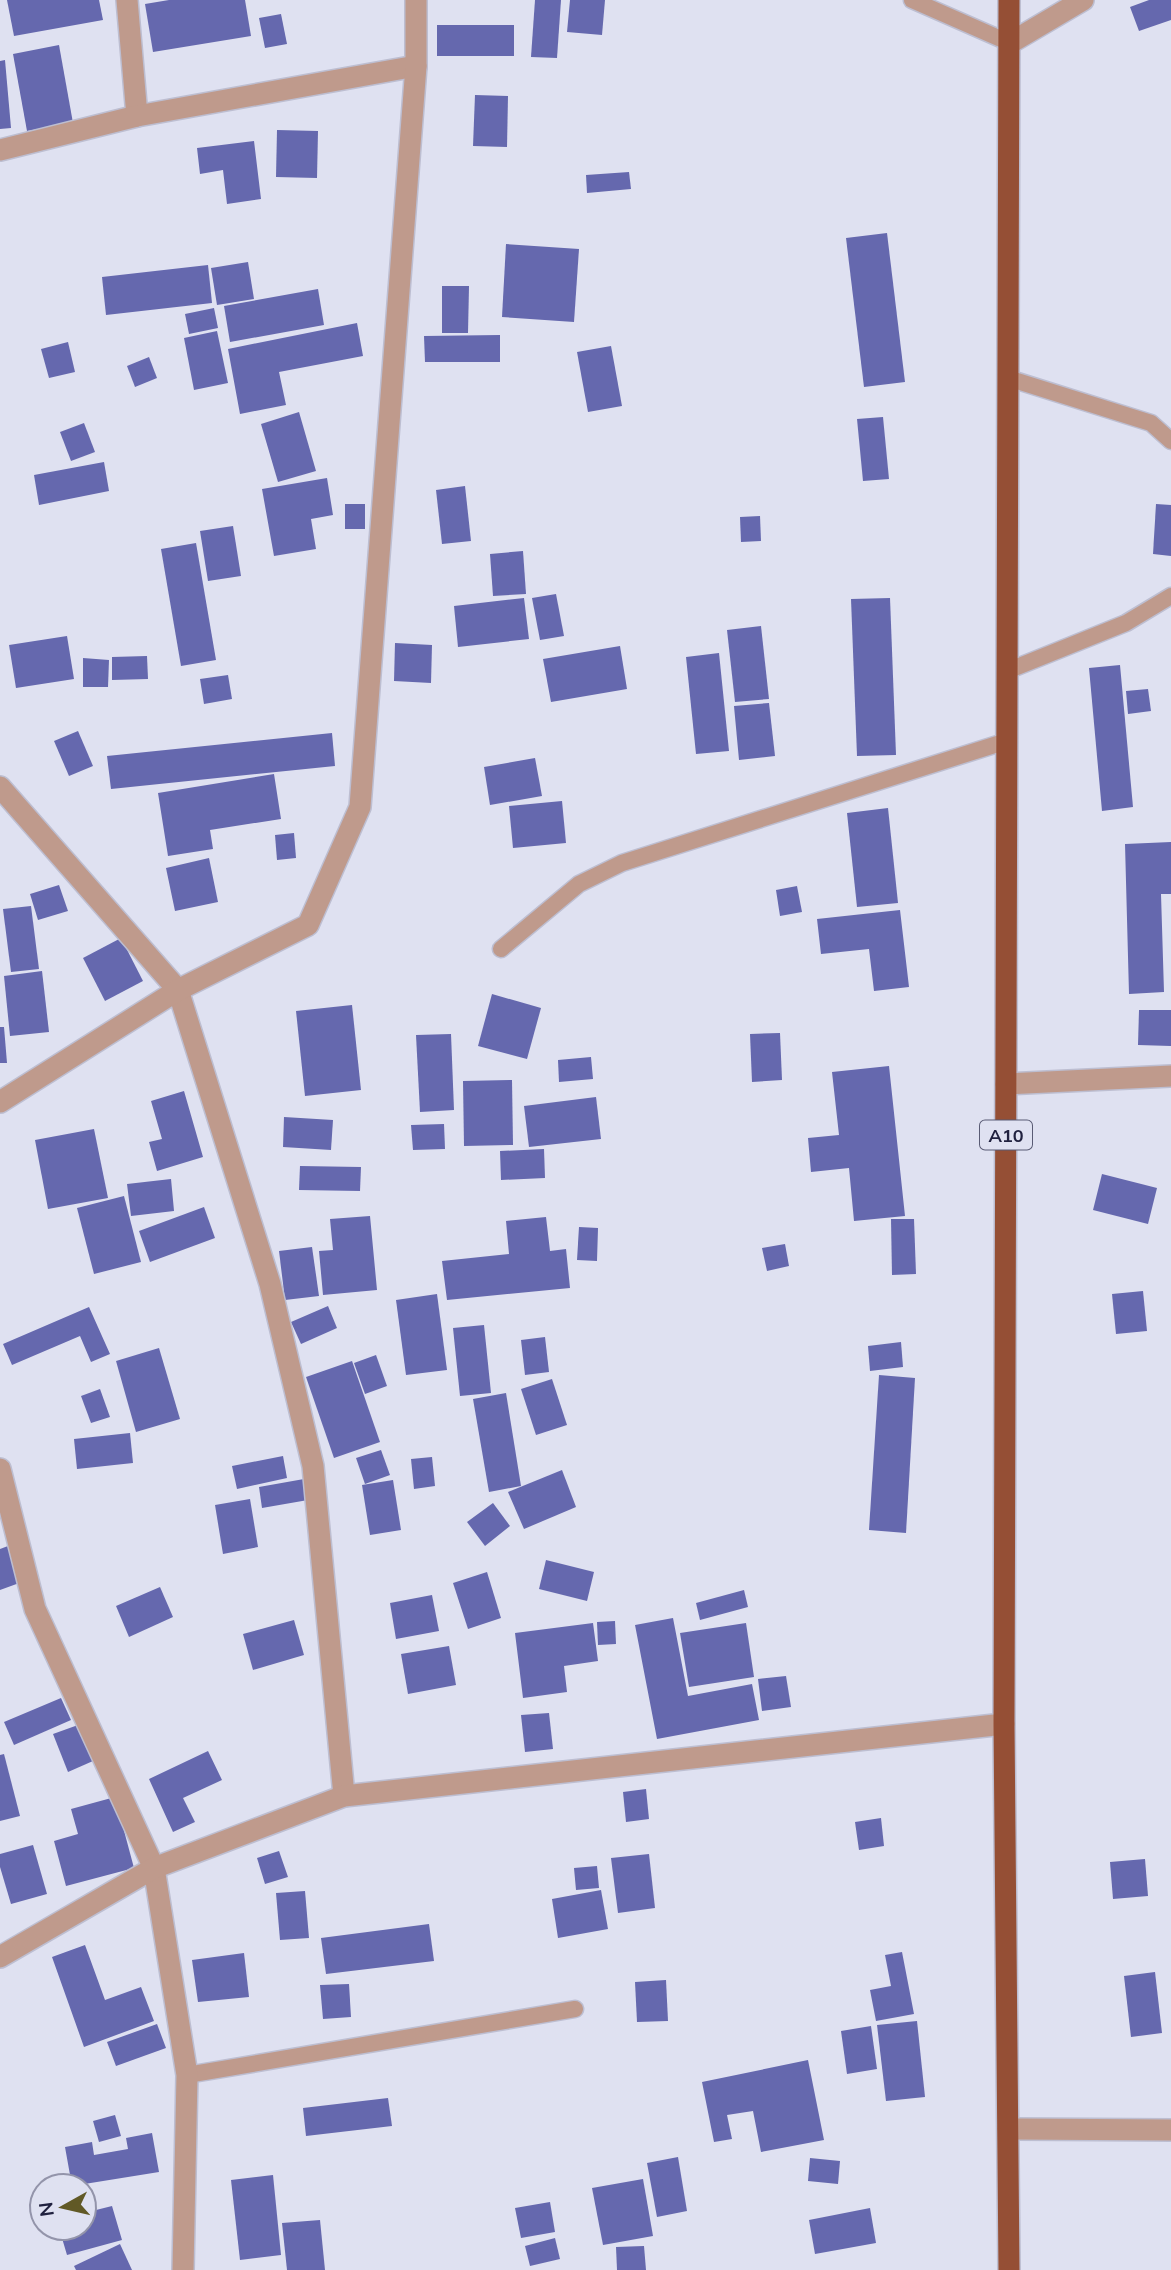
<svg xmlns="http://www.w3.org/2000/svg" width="1171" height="2270" viewBox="0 0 1171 2270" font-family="Mulish,sans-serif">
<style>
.building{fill:#6568ae}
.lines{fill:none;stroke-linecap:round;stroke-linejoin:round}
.service-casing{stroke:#bdbed1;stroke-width:19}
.minor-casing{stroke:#bdbed1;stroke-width:24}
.trunk-casing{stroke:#bdbed1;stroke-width:24}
.service{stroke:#bf9a8c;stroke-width:16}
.minor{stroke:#bf9a8c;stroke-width:21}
.trunk{stroke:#954f35;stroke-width:21}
.labels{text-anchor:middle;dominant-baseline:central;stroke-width:5;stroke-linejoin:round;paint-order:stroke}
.shield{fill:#dfe1f1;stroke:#595b74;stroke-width:2}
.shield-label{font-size:18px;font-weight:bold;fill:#20213f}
</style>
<rect width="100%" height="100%" fill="#dfe1f1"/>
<g class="building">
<polygon points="7,0 99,0 103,20 14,36"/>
<polygon points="169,0 245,0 251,36 153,52 145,4"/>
<polygon points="535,0 561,0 557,58 531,57"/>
<polygon points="570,0 605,0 602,35 567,32"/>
<polygon points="1149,0 1171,0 1171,20 1139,31 1130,7"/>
<polygon points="281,14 287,44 265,48 259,18"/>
<rect x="437" y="25" width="77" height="31"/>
<polygon points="59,45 73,123 27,131 13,54"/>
<polygon points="5,60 11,128 0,129 0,61"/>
<polygon points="475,95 508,96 507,147 473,146"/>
<polygon points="277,130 318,131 317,178 276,177"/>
<polygon points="254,141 261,199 227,204 223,170 200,174 197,148"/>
<polygon points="629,172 631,189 587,193 586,175"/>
<polygon points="887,233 905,382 864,387 846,238"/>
<polygon points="506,244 579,249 574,322 502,317"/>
<polygon points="248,262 254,299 217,305 211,268"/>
<polygon points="208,265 212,303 106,315 102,277"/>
<polygon points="442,286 469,286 468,333 442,333"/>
<polygon points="318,289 324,325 230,342 224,306"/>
<polygon points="214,308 218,328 189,334 185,314"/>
<polygon points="357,323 363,356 279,372 286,405 240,414 228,349"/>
<polygon points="217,331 228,383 194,390 184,338"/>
<polygon points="500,335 500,362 425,362 424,336"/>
<polygon points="68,342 75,372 49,378 41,349"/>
<polygon points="611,346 622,406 588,412 577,352"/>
<polygon points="149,357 157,378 135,387 127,366"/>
<polygon points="299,412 316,471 278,482 261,424"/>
<polygon points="883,417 889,479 863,481 857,419"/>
<polygon points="84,423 95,452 71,461 60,432"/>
<polygon points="104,462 109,491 39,505 34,475"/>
<polygon points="327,478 333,515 311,519 316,549 274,556 262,489"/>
<polygon points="465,486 471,541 442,544 436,490"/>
<rect x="345" y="504" width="20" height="25"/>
<polygon points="1156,504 1171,505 1171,556 1153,554"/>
<polygon points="760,516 761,541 741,542 740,517"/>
<polygon points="233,526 241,576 208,581 200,531"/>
<polygon points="196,543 216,660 181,666 161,549"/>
<polygon points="523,551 526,594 493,596 490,554"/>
<polygon points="556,594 564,636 540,640 532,598"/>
<polygon points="524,598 529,639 458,647 454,606"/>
<polygon points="890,598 896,755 857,756 851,599"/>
<polygon points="761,626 769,699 735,702 727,630"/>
<polygon points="67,636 74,679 16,688 9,645"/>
<polygon points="395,643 432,645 431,683 394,681"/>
<polygon points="620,646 627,689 551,702 543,659"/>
<polygon points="719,653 729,751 696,754 686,657"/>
<polygon points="147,656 148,679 112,680 112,657"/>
<polygon points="83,658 109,660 108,687 83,687"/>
<polygon points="1120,665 1133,807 1102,811 1089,668"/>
<polygon points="228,675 232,699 204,704 200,679"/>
<polygon points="1148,689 1151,711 1128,714 1126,691"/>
<polygon points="769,703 775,756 739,760 734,706"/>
<polygon points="78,731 93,766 69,776 54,741"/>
<polygon points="332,733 335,766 111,789 107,756"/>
<polygon points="535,758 542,796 490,805 484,767"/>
<polygon points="274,774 281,819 210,830 213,849 168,856 158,793"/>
<polygon points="562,801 566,843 513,848 509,806"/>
<polygon points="888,808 898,903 857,907 847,813"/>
<polygon points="294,833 296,858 277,860 275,835"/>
<polygon points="1171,842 1171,894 1161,894 1164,992 1129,994 1125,844"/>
<polygon points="209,858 218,902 175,911 166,868"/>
<polygon points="59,885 68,911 38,920 30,894"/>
<polygon points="797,886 802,912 780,916 776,890"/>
<polygon points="31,906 39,969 11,972 3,909"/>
<polygon points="900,910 909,987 874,991 869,949 821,954 817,919"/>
<polygon points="121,938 143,981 105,1001 83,958"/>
<polygon points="42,971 49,1032 10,1036 4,976"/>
<polygon points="492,994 541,1008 527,1059 478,1046"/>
<polygon points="352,1005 361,1090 305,1096 296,1011"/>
<polygon points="1139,1010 1171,1010 1171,1046 1138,1045"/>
<polygon points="0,1027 4,1027 7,1063 0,1063"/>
<polygon points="780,1033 782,1080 752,1082 750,1034"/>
<polygon points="451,1034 454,1110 420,1112 416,1035"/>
<polygon points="591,1057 593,1079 559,1082 558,1060"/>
<polygon points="889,1066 905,1216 854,1221 849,1168 811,1172 808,1138 839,1135 832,1072"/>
<polygon points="512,1080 513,1145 464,1146 463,1081"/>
<polygon points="184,1091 203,1157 157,1171 149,1142 162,1139 151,1101"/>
<polygon points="596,1097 601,1139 529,1147 524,1106"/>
<polygon points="284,1117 333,1120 331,1150 283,1147"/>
<polygon points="444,1124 445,1149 413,1150 411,1125"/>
<polygon points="94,1129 108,1198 48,1209 35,1140"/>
<polygon points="544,1149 545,1178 501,1180 500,1151"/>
<polygon points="300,1166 361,1167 360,1191 299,1190"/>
<polygon points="1102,1174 1157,1188 1148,1224 1093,1210"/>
<polygon points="171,1179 174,1211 131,1216 127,1184"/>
<polygon points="124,1196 141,1262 94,1274 77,1208"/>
<polygon points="204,1207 215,1238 150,1262 139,1231"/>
<polygon points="370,1216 377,1290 323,1295 319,1251 333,1250 330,1219"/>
<polygon points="546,1217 550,1251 566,1249 570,1288 447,1300 442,1261 509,1254 506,1221"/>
<polygon points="891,1219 914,1219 916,1274 892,1275"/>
<polygon points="579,1227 598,1228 597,1261 577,1260"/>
<polygon points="785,1244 789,1266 767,1271 762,1248"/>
<polygon points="312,1247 319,1296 285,1300 279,1251"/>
<polygon points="1143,1291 1147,1331 1116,1334 1112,1294"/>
<polygon points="437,1294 447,1370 406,1375 396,1300"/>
<polygon points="328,1306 337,1328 301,1344 291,1322"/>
<polygon points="89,1307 110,1354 91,1362 80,1336 12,1365 3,1344"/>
<polygon points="484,1325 491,1393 460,1396 453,1328"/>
<polygon points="545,1337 549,1372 525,1375 521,1340"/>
<polygon points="901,1342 903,1367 870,1371 868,1346"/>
<polygon points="159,1348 180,1419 136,1432 116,1361"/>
<polygon points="376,1355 387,1386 365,1394 354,1363"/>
<polygon points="352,1361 380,1442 334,1458 306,1377"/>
<polygon points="879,1375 915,1378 906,1533 869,1530"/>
<polygon points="552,1379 567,1425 536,1435 521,1389"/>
<polygon points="100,1389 110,1417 91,1423 81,1396"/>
<polygon points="506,1393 521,1486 489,1492 473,1399"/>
<polygon points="130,1433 133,1463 77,1469 74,1439"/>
<polygon points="381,1450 390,1475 365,1484 356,1458"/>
<polygon points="283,1456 287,1478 237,1489 232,1466"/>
<polygon points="432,1457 435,1486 414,1489 411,1459"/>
<polygon points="562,1470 576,1507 524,1529 508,1492"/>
<polygon points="304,1479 308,1500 262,1508 259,1487"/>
<polygon points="393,1480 401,1530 370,1535 362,1485"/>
<polygon points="250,1499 258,1547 223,1554 215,1505"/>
<polygon points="493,1503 510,1526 485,1546 467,1522"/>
<polygon points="8,1546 22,1582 0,1590 0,1549"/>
<polygon points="546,1560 594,1572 587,1601 539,1589"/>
<polygon points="487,1572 501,1618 468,1629 453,1583"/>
<polygon points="160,1587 173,1617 129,1637 116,1606"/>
<polygon points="744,1590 748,1607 700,1620 696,1603"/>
<polygon points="432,1595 439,1631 396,1639 390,1603"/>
<polygon points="673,1618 688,1696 752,1684 759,1720 657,1739 635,1625"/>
<polygon points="294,1620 304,1655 253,1670 243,1634"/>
<polygon points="615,1621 616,1644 598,1645 597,1622"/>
<polygon points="593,1623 598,1661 564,1666 567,1692 523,1698 515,1633"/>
<polygon points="746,1623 754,1677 689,1687 680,1633"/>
<polygon points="449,1646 456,1685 408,1694 401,1654"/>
<polygon points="786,1676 791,1707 762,1711 758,1679"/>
<polygon points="61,1698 71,1720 14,1745 4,1722"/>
<polygon points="549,1713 553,1749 525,1752 521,1715"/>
<polygon points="78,1725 93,1761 68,1772 53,1734"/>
<polygon points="208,1751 222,1780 183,1798 195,1822 173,1832 149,1779"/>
<polygon points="4,1754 20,1816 0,1821 0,1755"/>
<polygon points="646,1789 649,1819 626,1822 623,1792"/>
<polygon points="115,1797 134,1868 66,1886 54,1841 78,1834 71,1809"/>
<polygon points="881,1818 884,1846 859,1850 855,1822"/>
<polygon points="33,1845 47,1894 11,1904 0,1867 0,1854"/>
<polygon points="279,1851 288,1877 265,1884 257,1858"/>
<polygon points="649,1854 655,1908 618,1913 611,1858"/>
<polygon points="1145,1859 1148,1896 1113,1899 1110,1862"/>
<polygon points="597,1866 599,1888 576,1890 574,1868"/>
<polygon points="601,1890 608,1929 558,1938 552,1899"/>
<polygon points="305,1891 309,1938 280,1940 276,1893"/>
<polygon points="429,1924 434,1961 326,1974 321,1938"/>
<polygon points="85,1945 105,2000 141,1987 154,2021 84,2047 52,1957"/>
<polygon points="902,1952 914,2014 876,2021 870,1990 891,1986 885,1955"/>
<polygon points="244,1953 249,1997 198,2002 192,1960"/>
<polygon points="1155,1972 1162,2033 1131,2037 1124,1976"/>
<polygon points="666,1980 668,2021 637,2022 635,1982"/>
<polygon points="349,1984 351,2017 323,2019 320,1985"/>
<polygon points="917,2021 925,2097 886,2101 877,2025"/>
<polygon points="157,2024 166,2048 116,2066 107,2042"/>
<polygon points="871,2026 877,2069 847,2074 841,2031"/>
<polygon points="808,2060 824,2140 761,2152 753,2111 727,2115 732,2139 714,2142 702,2082"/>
<polygon points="388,2098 392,2126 306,2136 303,2108"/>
<polygon points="115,2115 121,2136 99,2142 93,2121"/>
<polygon points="152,2133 159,2172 72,2186 65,2147 92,2142 94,2155 128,2149 126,2138"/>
<polygon points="678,2157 687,2211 657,2217 647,2163"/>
<polygon points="810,2158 840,2161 838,2184 808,2181"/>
<polygon points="273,2175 281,2255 240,2260 231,2180"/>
<polygon points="643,2179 653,2236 603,2245 592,2188"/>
<polygon points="550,2202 555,2232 521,2238 515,2208"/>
<polygon points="112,2206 122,2240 67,2255 59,2228 84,2228 84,2213"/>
<polygon points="870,2208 876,2243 815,2254 809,2220"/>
<polygon points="320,2220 325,2270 287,2270 282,2223"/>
<polygon points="555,2238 560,2259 530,2266 525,2246"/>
<polygon points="120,2244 132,2270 76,2270 74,2266"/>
<polygon points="644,2246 646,2270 617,2270 616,2247"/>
</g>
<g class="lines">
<g class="service-casing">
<g id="service">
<polyline points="912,0 1010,43"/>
<polyline points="1008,378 1151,423 1171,441"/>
<polyline points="1007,671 1126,623 1171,596"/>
<polyline points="501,949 579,884 622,863 1007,741"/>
<polyline points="187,2075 575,2009"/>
</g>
</g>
<g class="minor-casing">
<g id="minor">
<polyline points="127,0 137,116"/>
<polyline points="1010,43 1083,0"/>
<polyline points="0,150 137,116 416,66"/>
<polyline points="0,787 178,990 270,1284 313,1466 344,1796"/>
<polyline points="1006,1084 1171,1076"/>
<polyline points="0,1102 178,990 308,925 360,807 416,66 416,0"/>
<polyline points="0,1469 35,1609 154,1868 187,2075 183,2270"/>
<polyline points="0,1957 154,1868 344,1796 1004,1724"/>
<polyline points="1008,2129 1171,2130"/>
</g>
</g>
<g class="trunk-casing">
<polyline id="trunk" points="1009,2270 1004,1724 1009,0"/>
</g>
<use href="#service" class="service"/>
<use href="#minor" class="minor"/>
<use href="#trunk" class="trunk"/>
</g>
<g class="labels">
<rect class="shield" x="980" y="1120.5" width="52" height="29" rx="5"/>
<g class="shield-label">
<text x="1006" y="1135">A10</text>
</g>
</g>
<g transform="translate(63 2207) rotate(262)"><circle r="33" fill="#dfe1f1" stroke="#9394aa" stroke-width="2"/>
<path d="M0-5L12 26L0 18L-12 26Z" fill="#615926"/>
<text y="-10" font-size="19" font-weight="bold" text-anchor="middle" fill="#20213f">N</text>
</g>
</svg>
